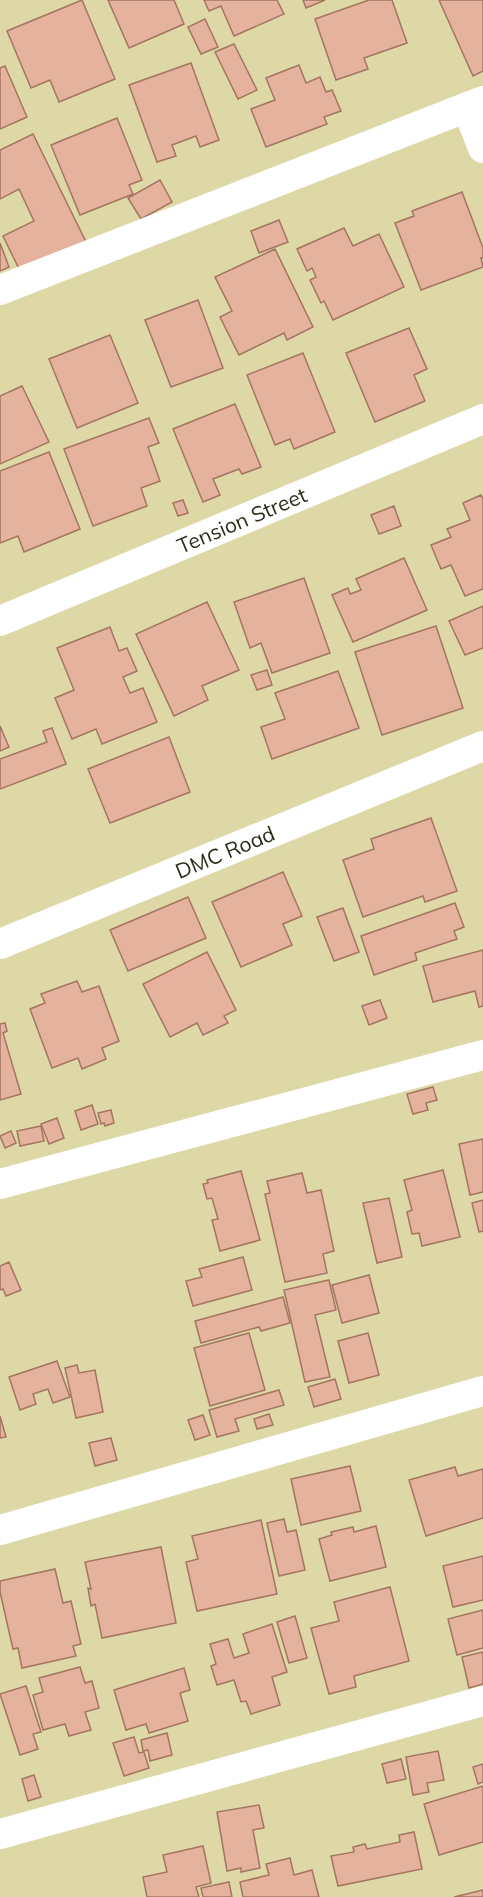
<svg xmlns="http://www.w3.org/2000/svg" width="483" height="1897" viewBox="0 0 483 1897" font-family="Mulish,sans-serif">
<style>
.building{fill:#e5b29e;stroke:#a47561;stroke-width:1.5}
.lines{fill:none;stroke-linecap:round;stroke-linejoin:round}
.minor{stroke:#fff;stroke-width:30}
.labels{text-anchor:middle;dominant-baseline:central;stroke-width:4.5;stroke-linejoin:round;paint-order:stroke}
.street-label{font-size:21px;fill:#2e2c18;stroke:#ddd8a6}
</style>
<rect width="100%" height="100%" fill="#ddd8a6"/>
<g class="building">
<polygon points="82,0 115,79 59,102 50,80 31,88 7,31"/>
<polygon points="108,0 174,0 184,24 129,48"/>
<polygon points="204,0 277,0 284,14 234,36 221,6 209,11"/>
<polygon points="303,0 325,0 306,8"/>
<polygon points="369,0 392,0 407,43 364,58 368,69 336,80 315,19"/>
<polygon points="439,0 483,0 483,71 473,76"/>
<polygon points="205,19 218,47 201,54 188,27"/>
<polygon points="234,44 257,90 238,99 215,52"/>
<polygon points="191,63 219,140 200,147 196,136 172,145 176,156 157,162 129,85"/>
<polygon points="299,65 306,83 320,77 326,92 332,90 341,111 324,117 327,124 266,147 251,109 275,100 266,78"/>
<polygon points="5,66 27,117 0,129 0,68"/>
<polygon points="117,118 142,180 129,185 133,194 80,215 51,145"/>
<polygon points="33,134 88,246 23,277 3,236 34,221 19,189 0,199 0,150"/>
<polygon points="160,180 172,202 141,219 128,198"/>
<polygon points="462,192 483,248 483,258 481,258 483,267 421,290 395,223 414,216 412,211"/>
<polygon points="279,220 288,242 259,253 251,231"/>
<polygon points="344,228 353,246 379,234 404,287 333,320 324,301 321,303 310,280 316,277 312,268 307,271 297,249"/>
<polygon points="0,243 9,267 0,271"/>
<polygon points="275,249 313,327 287,340 284,333 239,355 220,317 232,311 215,277"/>
<polygon points="198,300 223,368 171,387 145,320"/>
<polygon points="409,328 427,369 414,375 425,401 375,422 346,353"/>
<polygon points="110,335 138,403 77,428 49,359"/>
<polygon points="303,353 335,432 294,449 290,439 275,445 247,375"/>
<polygon points="22,386 49,442 0,464 0,396"/>
<polygon points="235,404 261,467 242,474 239,469 213,479 220,495 203,502 173,429"/>
<polygon points="149,418 159,443 148,447 160,481 141,488 147,506 93,526 64,449"/>
<polygon points="49,452 80,529 24,552 18,536 0,543 0,471"/>
<polygon points="481,495 483,499 483,589 465,596 451,565 441,569 431,545 451,537 447,529 470,520 463,503"/>
<polygon points="183,500 188,513 178,516 173,503"/>
<polygon points="394,506 401,526 379,534 371,515"/>
<polygon points="404,558 427,610 353,642 332,595 348,588 350,594 361,590 356,579"/>
<polygon points="304,578 330,653 272,673 261,643 250,648 234,602"/>
<polygon points="207,602 239,670 202,686 208,700 174,716 136,634"/>
<polygon points="483,606 483,648 465,655 449,621"/>
<polygon points="436,626 463,708 382,735 355,652"/>
<polygon points="110,627 119,651 127,648 137,671 123,677 130,693 143,688 157,722 102,744 96,729 72,739 55,698 74,690 57,648"/>
<polygon points="267,670 272,685 257,690 251,675"/>
<polygon points="338,671 359,728 272,759 261,727 285,719 275,693"/>
<polygon points="0,726 9,747 0,751"/>
<polygon points="52,728 66,764 0,789 0,759 47,742 43,731"/>
<polygon points="169,737 190,792 110,823 88,769"/>
<polygon points="431,818 457,891 425,902 423,896 363,917 343,860 374,849 371,839"/>
<polygon points="283,872 302,916 283,924 292,945 241,967 212,902"/>
<polygon points="188,897 206,938 128,971 110,930"/>
<polygon points="455,903 464,927 454,931 457,939 415,953 417,960 374,975 361,936"/>
<polygon points="343,908 359,952 334,961 317,917"/>
<polygon points="483,950 483,1006 479,1007 475,991 433,1002 423,966"/>
<polygon points="207,952 236,1010 224,1016 228,1023 203,1035 197,1023 170,1037 143,984"/>
<polygon points="77,981 82,992 99,986 119,1041 102,1048 106,1059 82,1069 78,1058 52,1068 30,1009 45,1003 41,994"/>
<polygon points="380,1000 387,1018 369,1025 362,1006"/>
<polygon points="5,1023 7,1031 3,1033 21,1094 0,1100 0,1024"/>
<polygon points="433,1087 437,1100 426,1103 428,1110 413,1114 407,1094"/>
<polygon points="92,1105 98,1124 81,1130 75,1111"/>
<polygon points="111,1110 114,1123 105,1126 104,1123 101,1124 98,1113"/>
<polygon points="57,1118 64,1138 49,1144 41,1124"/>
<polygon points="41,1126 44,1141 20,1146 17,1131"/>
<polygon points="11,1131 16,1143 5,1148 0,1136"/>
<polygon points="483,1139 483,1192 470,1195 459,1144"/>
<polygon points="443,1170 460,1237 422,1246 419,1233 412,1234 407,1212 412,1210 404,1180"/>
<polygon points="241,1171 260,1240 220,1251 212,1220 218,1219 212,1198 207,1199 203,1184 208,1183 207,1180"/>
<polygon points="302,1173 307,1193 321,1190 334,1251 323,1254 327,1273 285,1282 265,1194 270,1193 267,1181"/>
<polygon points="389,1198 402,1257 377,1263 363,1203"/>
<polygon points="483,1200 483,1231 479,1232 472,1203"/>
<polygon points="243,1257 252,1290 193,1306 186,1281 202,1277 199,1269"/>
<polygon points="9,1262 21,1290 6,1296 3,1289 0,1290 0,1266"/>
<polygon points="369,1275 379,1313 342,1323 332,1285"/>
<polygon points="329,1280 336,1310 315,1315 330,1377 305,1382 284,1290"/>
<polygon points="283,1297 290,1323 261,1331 259,1327 201,1343 195,1321"/>
<polygon points="249,1333 265,1390 210,1406 194,1348"/>
<polygon points="368,1333 379,1375 349,1383 338,1341"/>
<polygon points="57,1361 70,1397 53,1403 48,1389 33,1394 36,1404 20,1410 9,1377"/>
<polygon points="77,1365 79,1373 95,1370 103,1412 76,1418 65,1368"/>
<polygon points="335,1379 341,1399 314,1407 308,1387"/>
<polygon points="279,1390 284,1405 235,1419 239,1431 217,1437 209,1410"/>
<polygon points="269,1414 273,1425 257,1429 254,1419"/>
<polygon points="203,1415 210,1435 195,1440 188,1420"/>
<polygon points="0,1416 6,1437 0,1438"/>
<polygon points="111,1438 117,1460 95,1466 89,1443"/>
<polygon points="350,1466 361,1511 301,1525 291,1479"/>
<polygon points="455,1467 458,1476 483,1469 483,1518 426,1536 409,1480"/>
<polygon points="284,1519 287,1532 296,1530 305,1570 279,1576 267,1523"/>
<polygon points="261,1520 277,1594 197,1611 186,1562 198,1559 192,1536"/>
<polygon points="376,1526 386,1567 330,1581 319,1539 332,1535 331,1532 353,1527 354,1532"/>
<polygon points="161,1547 176,1623 102,1638 95,1604 91,1606 88,1588 91,1589 85,1562"/>
<polygon points="483,1556 483,1600 453,1607 443,1566"/>
<polygon points="55,1569 63,1603 71,1601 81,1644 73,1646 76,1656 22,1668 18,1648 13,1649 0,1592 0,1581"/>
<polygon points="390,1587 409,1661 354,1676 356,1687 329,1694 311,1628 339,1621 334,1602"/>
<polygon points="483,1610 483,1648 457,1655 448,1619"/>
<polygon points="295,1616 307,1658 289,1663 277,1622"/>
<polygon points="272,1624 287,1672 272,1677 280,1705 251,1714 246,1701 241,1702 234,1680 217,1685 211,1666 216,1664 210,1644 228,1639 234,1658 249,1653 243,1634"/>
<polygon points="483,1652 483,1684 469,1688 462,1657"/>
<polygon points="80,1667 85,1683 92,1681 99,1708 85,1712 91,1730 69,1736 65,1724 43,1730 33,1695 43,1692 39,1678"/>
<polygon points="184,1668 190,1690 180,1693 188,1721 149,1733 146,1724 126,1730 114,1690"/>
<polygon points="26,1686 41,1732 33,1734 38,1749 20,1755 0,1694"/>
<polygon points="167,1733 172,1755 150,1761 148,1750 143,1751 141,1740"/>
<polygon points="134,1737 139,1753 144,1752 149,1768 124,1776 113,1743"/>
<polygon points="438,1751 444,1780 427,1783 429,1792 413,1795 406,1757"/>
<polygon points="401,1759 406,1779 387,1783 382,1764"/>
<polygon points="483,1764 483,1782 478,1784 473,1767"/>
<polygon points="34,1775 41,1797 28,1801 22,1779"/>
<polygon points="483,1786 483,1842 439,1855 424,1804"/>
<polygon points="259,1805 264,1828 253,1830 260,1868 241,1872 241,1868 227,1871 217,1812"/>
<polygon points="414,1832 422,1869 338,1886 331,1856 354,1852 353,1847 365,1844 367,1849 400,1842 399,1835"/>
<polygon points="203,1846 211,1883 196,1887 199,1897 147,1897 143,1877 167,1872 163,1855"/>
<polygon points="290,1858 294,1875 312,1870 319,1897 243,1897 240,1882 269,1875 266,1864"/>
<polygon points="229,1882 232,1897 203,1897 201,1888"/>
<polygon points="483,1890 483,1897 454,1897"/>
</g>
<g class="lines">
<g class="minor">
<polyline points="467,107 483,148"/>
<polyline points="0,290 483,101"/>
<path id="s1" d="M0,621L483,419"/>
<path id="s2" d="M0,944L483,746"/>
<polyline points="0,1184 483,1055"/>
<polyline points="0,1530 483,1391"/>
<polyline points="0,1834 483,1701"/>
</g>
</g>
<g class="labels">
<g class="street-label">
<text stroke="none"><textPath href="#s1" startOffset="262">Tension Street</textPath></text>
<text stroke="none"><textPath href="#s2" startOffset="243">DMC Road</textPath></text>
</g>
</g>
</svg>
